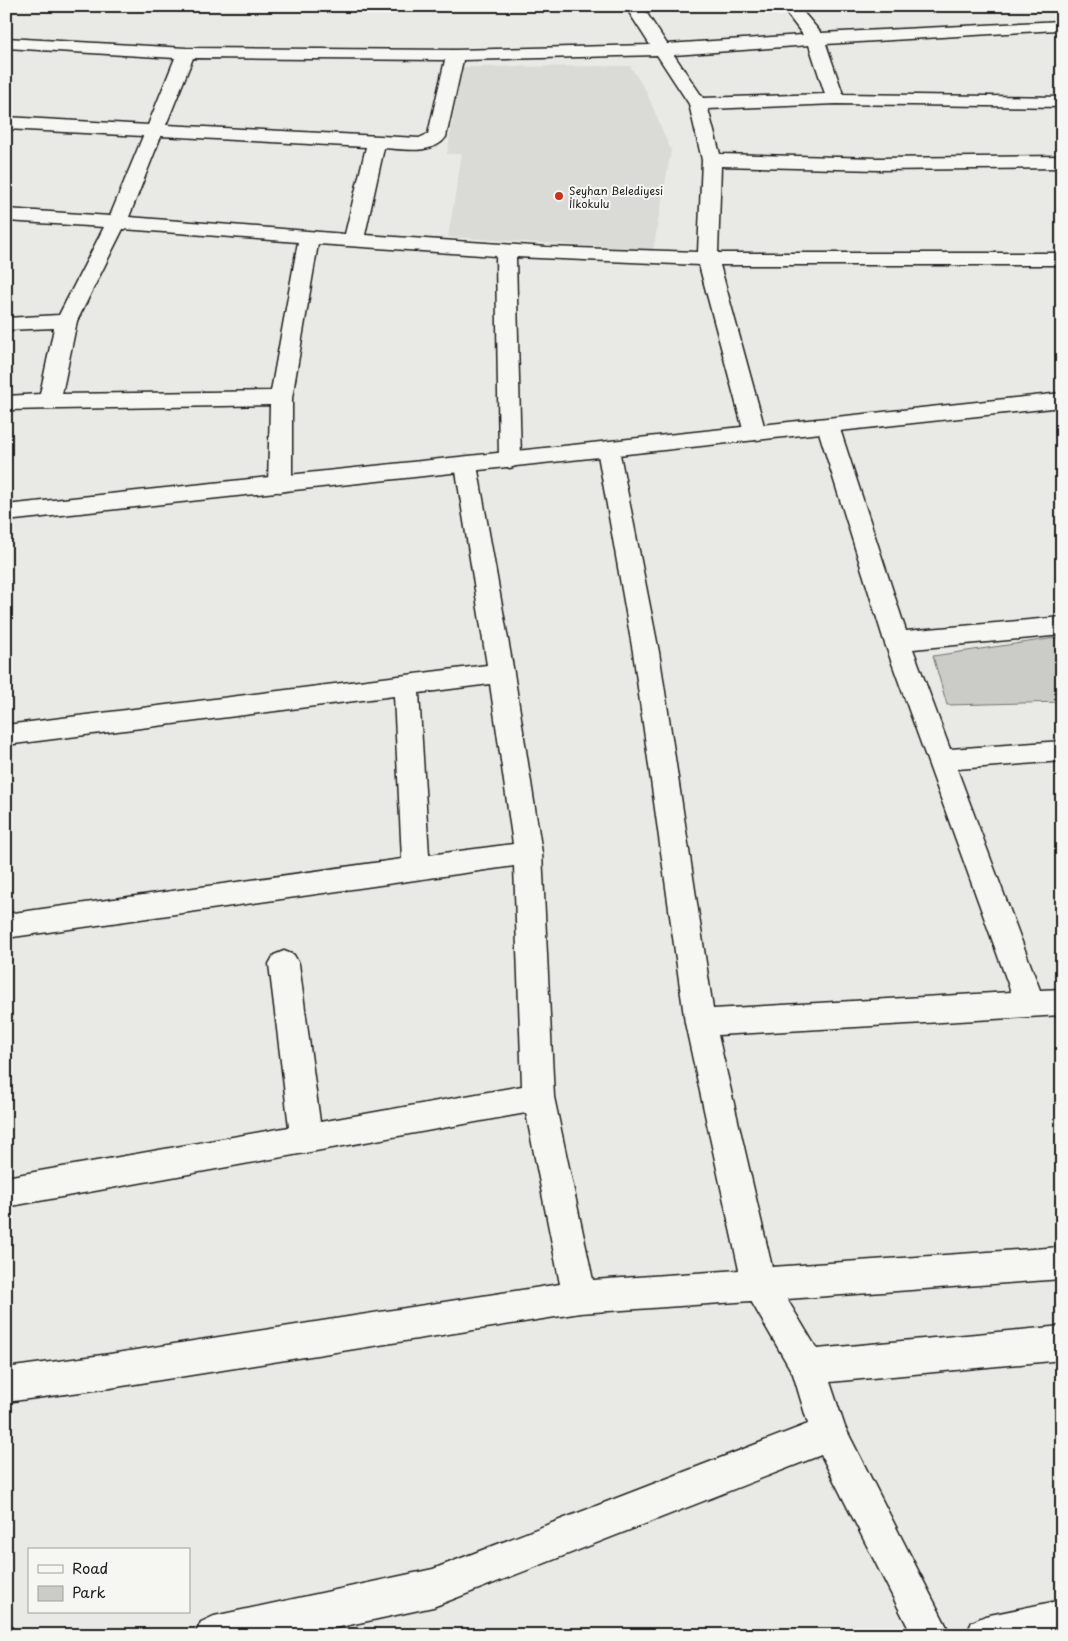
<svg xmlns="http://www.w3.org/2000/svg" width="1068" height="1641" viewBox="0 0 1068 1641" font-family="'Playpen Sans',sans-serif">
<style>
.built{fill:#dadad6}
.green{fill:#cbcbc7;stroke:#747472}
.lines{fill:none;stroke-linecap:round;stroke-linejoin:round}
.minor-casing{stroke:#1c1c1c;stroke-width:3}
.secondary-casing{stroke:#1c1c1c;stroke-width:3}
.minor{fill:#f6f6f2;fill-rule:evenodd}
.secondary{fill:#f6f6f2;fill-rule:evenodd}
.poi-dot{fill:#c8321e;stroke:#f6f6f2;stroke-width:2}
.labels{text-anchor:middle;dominant-baseline:central;stroke-width:4;stroke-linejoin:round;paint-order:stroke}
.far-poi-label{font-size:11px;fill:#1c1c1c;stroke:#f6f6f2;text-anchor:start}
</style>
<rect width="100%" height="100%" fill="#e9e9e5"/>
<filter id="ink" filterUnits="userSpaceOnUse"><feTurbulence type="fractalNoise" baseFrequency=".02" numOctaves="2"/><feDisplacementMap in="SourceGraphic" scale="10" xChannelSelector="R" yChannelSelector="G"/><feConvolveMatrix kernelMatrix="1 2 1 2 8 2 1 2 1" color-interpolation-filters="sRGB"/></filter>
<g filter="url(#ink)">
<polygon class="built" points="630,66 646,91 671,151 653,250 448,237 462,154 447,154 462,67"/>
<polygon class="green" points="1062,637 1062,702 947,705 933,656"/>
<g class="lines">
<g class="minor-casing">
<g id="minor">
<path d="M625,6H642L667,44L803,35L781,6H798L821,33L1062,21V29L1057,30L826,44L843,94L1062,97V107L836,104L708,109L720,154L878,158L1062,156V168L878,170L721,166L718,253H1062V265H720L766,433L763,438L755,440L747,438L744,433L699,265L516,257L521,460L518,465L510,468L502,465L499,460L496,256L318,244L292,398V484L288,490L280,492L272,490L268,484L270,405L6,410V396L40,394L54,328L6,330V318L59,315L104,227L6,221V209L110,216L143,136L6,129V117L148,125L175,58L6,48V38L186,48L455,50L650,45ZM809,45L825,94L703,98L674,55ZM657,55L689,104L702,160L698,252L547,247L365,235L384,148C403,149 434,155 446,137L463,60ZM193,58L445,60L428,134L419,138L166,125ZM161,136L366,147L345,234L129,217ZM123,229L298,242L271,391L62,394L77,321Z"/>
<path d="M828,419L836,421L839,426L906,631L1062,617V635L913,649L950,749L1062,741V761L957,769L1040,990L1062,989V1015L718,1035L772,1267L1062,1247V1279L787,1299L817,1349L1062,1326V1360L830,1382L845,1427L951,1635H912L821,1455L433,1607L303,1635H195L201,1622L214,1616L433,1569L808,1424L793,1374L751,1301L580,1313L110,1388L6,1402V1368L110,1354L560,1284L526,1113L6,1207V1177L289,1127L269,964L274,955L284,951L294,955L299,964L320,1122L522,1086L514,866L6,938V914L402,859L394,696L6,745V725L487,665L455,465L458,460L466,457L474,460L477,465L514,673L542,853L554,1097L593,1280L739,1270L685,1023L633,652L597,449L600,444L608,442L616,444L619,449L659,652L713,1009L1011,992L884,641L817,426L820,421ZM490,684L513,844L429,855L419,693Z"/>
<polygon points="1062,1600 1062,1635 966,1635 972,1622 985,1616"/>
</g>
</g>
<g class="secondary-casing">
<polygon id="secondary" points="1062,393 1062,407 6,521 6,505"/>
</g>
<use href="#minor" class="minor"/>
<use href="#secondary" class="secondary"/>
</g>
</g>
<circle class="poi-dot" cx="559" cy="196" r="5"/>
<g class="labels">
<g class="far-poi-label">
<text x="569" y="190">Seyhan Belediyesi<tspan x="569" dy="13">İlkokulu</tspan></text>
</g>
</g>
<rect width="1068" height="1641" fill="none" stroke="#f6f6f2" stroke-width="25"/>
<rect x="12" y="12" width="1043" height="1616" fill="none" stroke="#1c1c1c" stroke-width="2" filter="url(#ink)"/>
<rect x="28" y="1548" width="162" height="65" fill="#f6f6f2" stroke="#9f9f9c"/>
<rect x="38" y="1565" width="25" height="8" fill="#f6f6f2" stroke="#9f9f9c"/>
<text x="72" y="1574" font-size="15" fill="#1c1c1c">Road</text>
<rect x="38" y="1586" width="25" height="15" fill="#cbcbc7" stroke="#9f9f9c"/>
<text x="72" y="1598" font-size="15" fill="#1c1c1c">Park</text>
</svg>
